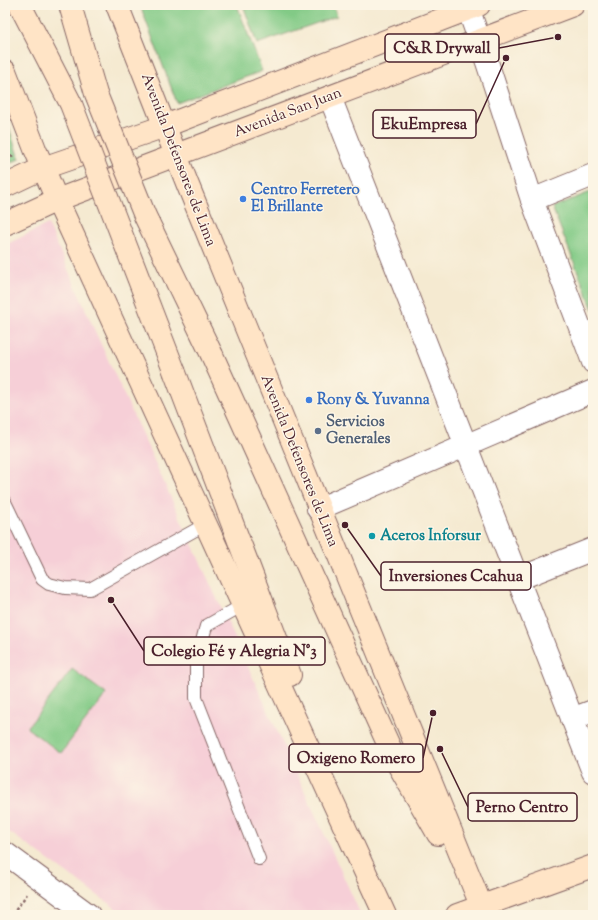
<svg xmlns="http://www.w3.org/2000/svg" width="598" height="920" viewBox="0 0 598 920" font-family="'Sorts Mill Goudy',serif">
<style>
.built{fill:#f6cfd7}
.park{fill:#82ca86;stroke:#667458}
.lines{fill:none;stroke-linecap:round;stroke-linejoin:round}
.lane-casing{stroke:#866665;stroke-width:14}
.street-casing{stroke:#866665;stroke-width:24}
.secondary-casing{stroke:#866665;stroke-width:24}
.path{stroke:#866665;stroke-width:2.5;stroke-dasharray:3 3;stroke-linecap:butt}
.lane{stroke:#fff;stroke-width:12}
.street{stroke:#fff;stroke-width:22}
.secondary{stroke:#ffe4c6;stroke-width:22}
.secondary-bridge-casing{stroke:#866665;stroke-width:24;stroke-linecap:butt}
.secondary-bridge{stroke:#ffe4c6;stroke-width:22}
.shop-dot{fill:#3f7fe0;stroke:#fcf5e5;stroke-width:1.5}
.service-dot{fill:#5c6f8a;stroke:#fcf5e5;stroke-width:1.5}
.culture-dot{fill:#0f9aa8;stroke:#fcf5e5;stroke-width:1.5}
.labels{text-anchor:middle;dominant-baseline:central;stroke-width:3;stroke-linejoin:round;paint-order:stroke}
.street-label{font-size:15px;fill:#4a1f2b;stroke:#fcf5e5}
.shop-label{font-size:15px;font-weight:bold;fill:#366cbe;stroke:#fcf5e5;text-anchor:start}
.service-label{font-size:15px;font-weight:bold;fill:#4e5e75;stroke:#fcf5e5;text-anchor:start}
.culture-label{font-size:15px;font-weight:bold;fill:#0d838f;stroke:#fcf5e5;text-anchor:start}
.leader{fill:none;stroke:#4a1f2b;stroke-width:1.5}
.callout-dot{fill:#4a1f2b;stroke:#fcf5e5;stroke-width:1.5}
.callout{fill:#fcf5e5;stroke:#4a1f2b;stroke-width:1.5}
.callout-label{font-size:16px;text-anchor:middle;font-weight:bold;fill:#4a1f2b}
</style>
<rect width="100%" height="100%" fill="#fcf5e5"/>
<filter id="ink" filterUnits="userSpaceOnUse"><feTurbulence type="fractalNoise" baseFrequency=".025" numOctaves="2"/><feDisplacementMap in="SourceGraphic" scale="8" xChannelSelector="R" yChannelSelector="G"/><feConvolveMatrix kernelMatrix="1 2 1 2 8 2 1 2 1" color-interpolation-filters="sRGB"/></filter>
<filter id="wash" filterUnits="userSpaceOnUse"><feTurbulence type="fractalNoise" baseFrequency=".012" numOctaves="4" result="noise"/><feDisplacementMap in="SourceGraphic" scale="16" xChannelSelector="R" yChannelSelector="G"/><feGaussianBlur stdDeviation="0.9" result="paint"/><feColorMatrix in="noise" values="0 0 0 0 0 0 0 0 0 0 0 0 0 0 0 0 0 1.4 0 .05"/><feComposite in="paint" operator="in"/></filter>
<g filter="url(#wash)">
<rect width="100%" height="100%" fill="#f5ead1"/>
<polygon class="built" points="48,224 95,331 361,915 125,915 5,829 5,245"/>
<g class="park">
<polygon points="140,5 237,5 262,71 177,103"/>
<polygon points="243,5 333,5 337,16 257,44"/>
<polygon points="5,116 19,159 5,165"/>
<polygon points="593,191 593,310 552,207"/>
<polygon points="72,669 106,694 61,753 27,728"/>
</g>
</g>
<g filter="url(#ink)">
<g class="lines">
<g class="lane-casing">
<g id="lane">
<polyline points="5,502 42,579 49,584 65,588 90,589 206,524"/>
<polyline points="243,605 206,626 196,664 196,698 259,859"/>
</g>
</g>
<g class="street-casing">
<g id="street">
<polyline points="467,5 487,62 532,200 593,362"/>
<polyline points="330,97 593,772"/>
<polyline points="532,200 593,175"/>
<polyline points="318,509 593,391"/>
<polyline points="518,579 593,549"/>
<polyline points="572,719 593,711"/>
<polyline points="5,853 89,915"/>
</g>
</g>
<g class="secondary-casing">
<g id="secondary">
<polyline points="117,5 187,183 485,915"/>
<polyline points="5,71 35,149 57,200 385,915"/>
<polyline points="5,186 43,168 165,126 479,5"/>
<polyline points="5,224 57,200 573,5"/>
<polyline points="212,355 395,759 438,834"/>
<polyline points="175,373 290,675"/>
<polyline points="457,915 593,866"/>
</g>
</g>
<g class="path">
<polyline points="5,154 16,158"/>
<polyline points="12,915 27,894"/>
</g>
<use href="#lane" class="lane"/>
<use href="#street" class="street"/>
<use href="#secondary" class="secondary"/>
<g class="secondary-bridge-casing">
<g id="secondary-bridge">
<polyline points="20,5 71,104 175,373"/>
<polyline points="70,5 96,94 145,216 212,355"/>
</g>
</g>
<use href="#secondary-bridge" class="secondary-bridge"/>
</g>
</g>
<g class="shop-dot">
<circle cx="243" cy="199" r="4"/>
<circle cx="309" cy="400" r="4"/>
</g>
<circle class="service-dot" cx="318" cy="431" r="4"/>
<circle class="culture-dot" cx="372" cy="536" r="4"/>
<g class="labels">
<g class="street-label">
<text transform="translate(288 113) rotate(-21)">Avenida San Juan</text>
<text transform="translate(178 160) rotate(69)">Avenida Defensores de Lima</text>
<text transform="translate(299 461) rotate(68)">Avenida Defensores de Lima</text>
</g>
<g class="shop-label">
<text x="251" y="190">Centro Ferretero<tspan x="251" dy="17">El Brillante</tspan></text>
<text x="317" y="400">Rony &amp; Yuvanna</text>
</g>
<g class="service-label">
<text x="326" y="422">Servicios<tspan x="326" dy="17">Generales</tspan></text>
</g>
<g class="culture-label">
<text x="380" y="536">Aceros Inforsur</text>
</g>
</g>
<path class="leader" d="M558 37L499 48M506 58L476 124M345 525L381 576M111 600L144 651M433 713L423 758M440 749L468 807"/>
<g class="callout-dot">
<circle cx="558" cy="37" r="4"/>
<circle cx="506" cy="58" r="4"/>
<circle cx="345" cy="525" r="4"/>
<circle cx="111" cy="600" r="4"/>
<circle cx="433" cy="713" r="4"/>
<circle cx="440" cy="749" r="4"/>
</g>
<g class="callout">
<rect x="385" y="34" width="114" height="28" rx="4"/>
<rect x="373" y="110" width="103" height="28" rx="4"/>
<rect x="381" y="562" width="150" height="28" rx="4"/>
<rect x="144" y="637" width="181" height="28" rx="4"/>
<rect x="289" y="744" width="134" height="28" rx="4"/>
<rect x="468" y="793" width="109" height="28" rx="4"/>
</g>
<g class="callout-label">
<text x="442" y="53">C&amp;R Drywall</text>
<text x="424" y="129">EkuEmpresa</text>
<text x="456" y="581">Inversiones Ccahua</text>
<text x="234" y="656">Colegio Fé y Alegria N°3</text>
<text x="356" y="763">Oxigeno Romero</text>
<text x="522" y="812">Perno Centro</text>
</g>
<rect width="598" height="920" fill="none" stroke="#fcf5e5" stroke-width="20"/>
</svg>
